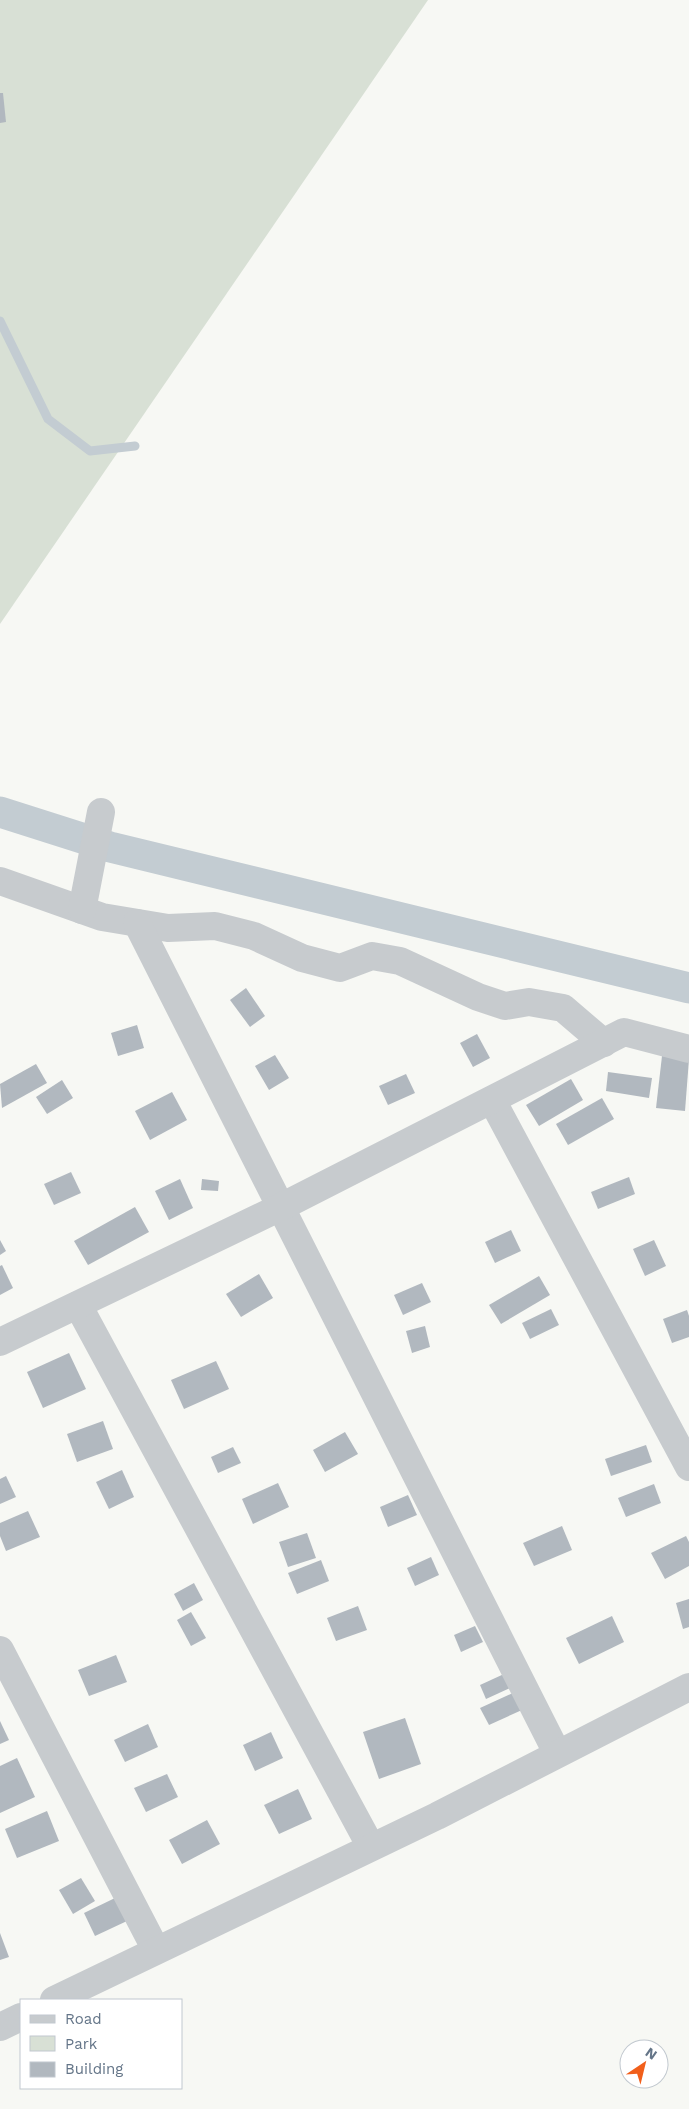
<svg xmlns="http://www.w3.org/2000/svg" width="689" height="2109" viewBox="0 0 689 2109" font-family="'Work Sans',sans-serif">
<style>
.green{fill:#d8e0d5}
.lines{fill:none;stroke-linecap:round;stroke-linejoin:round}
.stream{stroke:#c3ccd2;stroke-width:9}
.canal{stroke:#c3ccd2;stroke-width:31}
.building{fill:#b1b8bf}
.minor{stroke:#c7cbce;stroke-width:28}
</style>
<rect width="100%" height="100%" fill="#f7f8f4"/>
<polygon class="green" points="0,0 428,0 0,624"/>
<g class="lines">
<polyline class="stream" points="0,321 48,419 90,451 135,446"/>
<polyline class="canal" points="0,812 110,847 689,988"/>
</g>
<g class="building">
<polygon points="0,93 3,93 6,122 0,123"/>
<polygon points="246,988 265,1016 250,1027 230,1000"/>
<polygon points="137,1025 144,1048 118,1056 111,1033"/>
<polygon points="477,1034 490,1058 473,1067 460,1043"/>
<polygon points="275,1055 289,1078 269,1090 255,1066"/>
<polygon points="662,1056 689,1059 685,1111 656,1108"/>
<polygon points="36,1064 47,1083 2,1108 0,1084"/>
<polygon points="608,1072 652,1078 649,1098 606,1091"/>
<polygon points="406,1074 415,1093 388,1105 379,1086"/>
<polygon points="571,1079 583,1100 539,1126 526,1105"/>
<polygon points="62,1080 73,1098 47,1114 36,1097"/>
<polygon points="172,1092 187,1120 150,1140 135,1111"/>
<polygon points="602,1098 614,1119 568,1145 556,1124"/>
<polygon points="71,1172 81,1193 54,1205 44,1184"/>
<polygon points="629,1177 635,1194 598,1209 591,1192"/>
<polygon points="180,1179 193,1208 169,1220 155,1191"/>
<polygon points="202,1179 219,1181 218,1191 201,1190"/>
<polygon points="135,1207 149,1232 88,1265 74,1241"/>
<polygon points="511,1230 521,1251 495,1263 485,1242"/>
<polygon points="0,1240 6,1251 0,1255"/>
<polygon points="654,1240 666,1266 645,1276 633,1249"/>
<polygon points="2,1265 13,1288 0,1295 0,1266"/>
<polygon points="259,1274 273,1298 241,1317 226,1294"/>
<polygon points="539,1276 550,1295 501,1324 489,1305"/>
<polygon points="422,1283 431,1302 403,1315 394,1295"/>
<polygon points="551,1309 559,1325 530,1339 522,1323"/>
<polygon points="687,1310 689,1316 689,1337 672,1343 663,1319"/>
<polygon points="425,1326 430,1347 412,1353 406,1331"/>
<polygon points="69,1353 86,1389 43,1408 27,1372"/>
<polygon points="216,1361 229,1389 184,1409 171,1380"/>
<polygon points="103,1421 113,1449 77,1462 67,1434"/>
<polygon points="345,1432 358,1454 325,1472 313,1450"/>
<polygon points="646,1445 652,1462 611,1476 605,1459"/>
<polygon points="233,1447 241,1463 218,1473 211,1457"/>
<polygon points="122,1470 134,1497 109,1509 96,1482"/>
<polygon points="6,1476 16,1497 0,1504 0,1479"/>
<polygon points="278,1483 289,1507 253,1524 242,1499"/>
<polygon points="654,1484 661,1503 626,1517 618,1498"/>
<polygon points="408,1495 417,1515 388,1527 380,1507"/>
<polygon points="28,1511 40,1537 6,1551 0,1536 0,1523"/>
<polygon points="562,1526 572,1550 534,1566 523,1543"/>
<polygon points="307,1533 316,1558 288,1567 279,1542"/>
<polygon points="686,1536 689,1542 689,1566 665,1579 651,1553"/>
<polygon points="431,1557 439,1575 415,1586 407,1568"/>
<polygon points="321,1560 329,1581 297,1594 288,1573"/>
<polygon points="194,1583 203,1600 183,1611 174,1594"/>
<polygon points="689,1599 689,1627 683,1629 676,1603"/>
<polygon points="358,1606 367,1630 336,1641 327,1618"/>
<polygon points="191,1612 206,1638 191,1646 177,1620"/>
<polygon points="612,1616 624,1642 579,1664 566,1638"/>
<polygon points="475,1626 483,1642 461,1652 454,1635"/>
<polygon points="116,1655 127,1682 89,1696 78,1670"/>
<polygon points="504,1674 510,1688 486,1699 480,1685"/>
<polygon points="513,1693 522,1710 489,1725 480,1708"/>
<polygon points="405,1718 421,1764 379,1779 363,1732"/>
<polygon points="0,1721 9,1740 0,1744"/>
<polygon points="148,1724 158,1747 125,1762 114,1740"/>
<polygon points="271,1732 283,1758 255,1771 243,1745"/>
<polygon points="17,1758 35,1797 0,1813 0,1766"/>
<polygon points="167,1774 178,1797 146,1812 134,1788"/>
<polygon points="298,1789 312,1819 279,1834 264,1805"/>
<polygon points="47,1811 59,1841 17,1858 5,1829"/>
<polygon points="207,1820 220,1844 182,1864 169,1840"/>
<polygon points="81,1878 95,1901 73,1914 59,1890"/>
<polygon points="115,1898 127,1921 95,1936 84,1913"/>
<polygon points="0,1933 9,1957 0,1960"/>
</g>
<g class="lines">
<g class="minor">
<polyline points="0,881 102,917 168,928 215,926 254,936 302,958 340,968 372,956 400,961 478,997 505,1006 529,1002 563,1008 604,1043"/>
<polyline points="82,910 101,812"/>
<polyline points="137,923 557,1753"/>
<polyline points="492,1100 689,1467"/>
<polyline points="78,1305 371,1847"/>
<polyline points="0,1342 281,1207 624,1032 689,1049"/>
<polyline points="0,1650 156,1950"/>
<polyline points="54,2000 437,1816 689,1687"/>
<polyline points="0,2027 21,2017"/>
</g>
</g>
<rect x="20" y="1999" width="162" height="90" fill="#ffffff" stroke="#c1c8cf"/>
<rect x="30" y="2015" width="25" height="8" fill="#c7cbce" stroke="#c1c8cf"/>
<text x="65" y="2024" font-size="15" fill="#647588">Road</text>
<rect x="30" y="2036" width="25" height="15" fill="#d8e0d5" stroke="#c1c8cf"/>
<text x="65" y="2049" font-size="15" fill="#647588">Park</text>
<rect x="30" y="2062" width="25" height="15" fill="#b1b8bf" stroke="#c1c8cf"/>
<text x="65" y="2074" font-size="15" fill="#647588">Building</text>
<g transform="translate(644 2064) rotate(35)"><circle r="24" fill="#ffffff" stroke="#c1c8cf"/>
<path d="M0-4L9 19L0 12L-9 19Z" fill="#f15f1b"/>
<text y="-8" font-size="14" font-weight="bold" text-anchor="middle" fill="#647588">N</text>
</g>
</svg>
